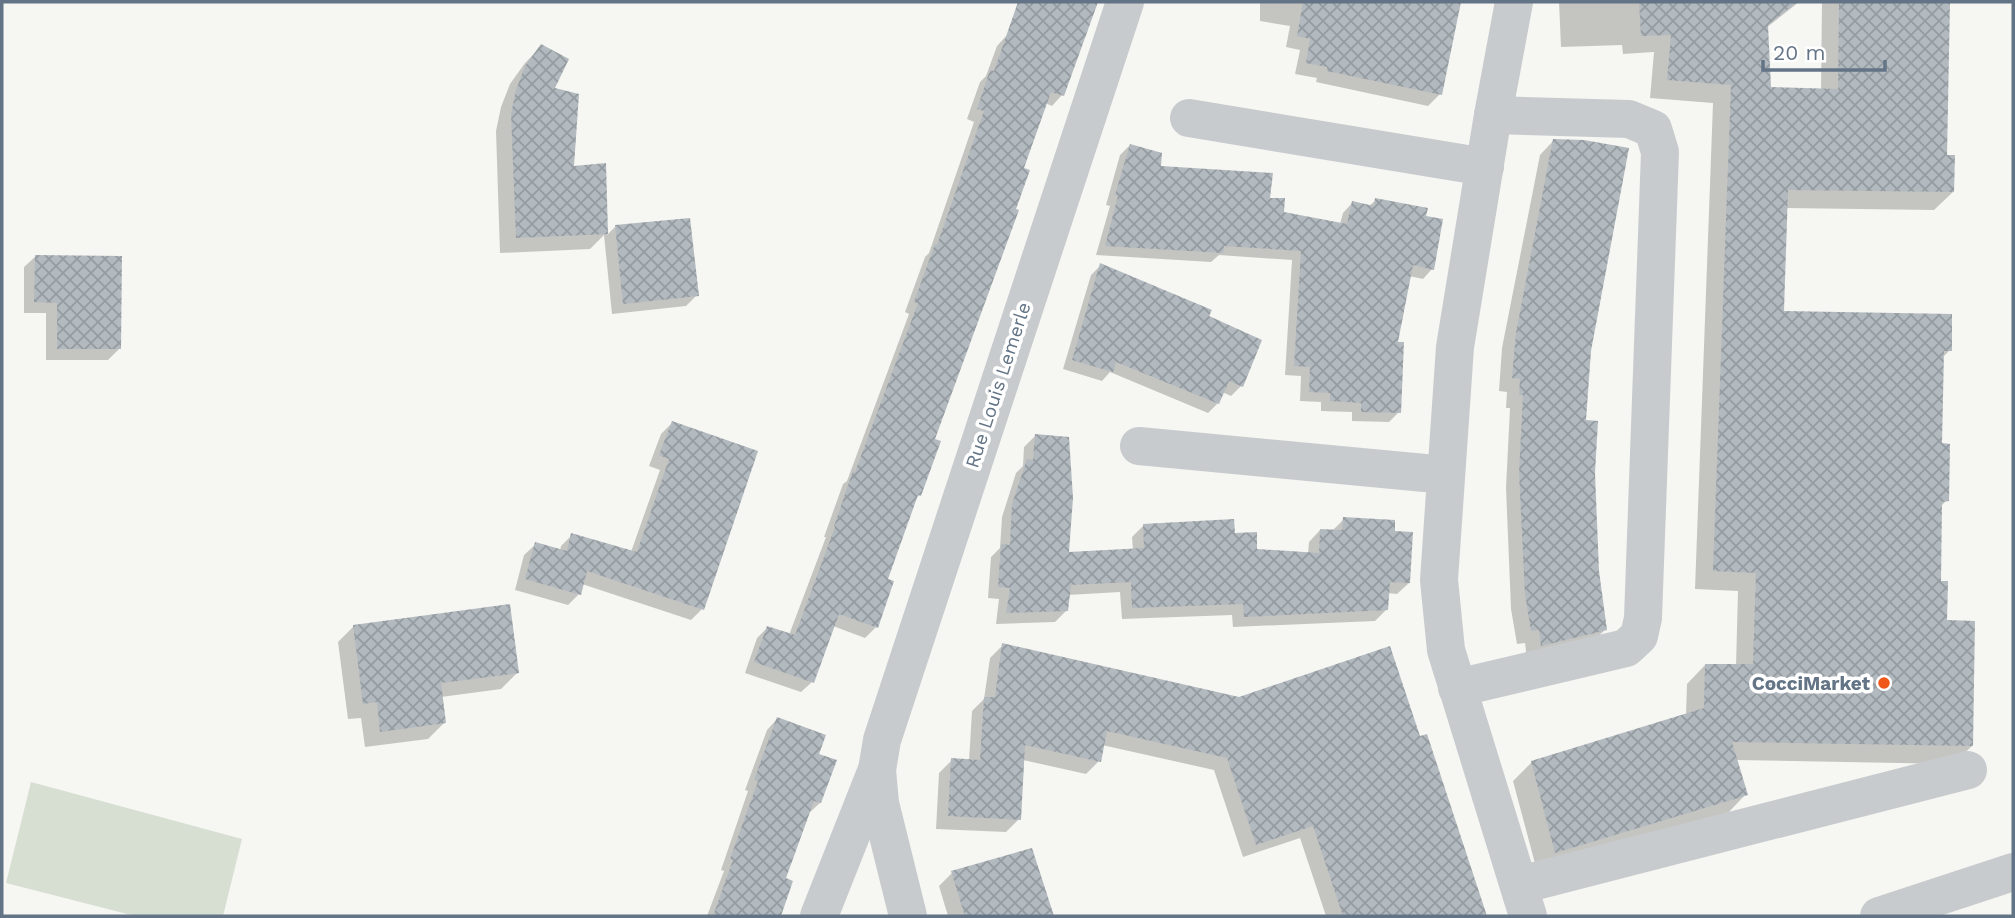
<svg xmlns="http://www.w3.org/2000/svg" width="2015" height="918" viewBox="0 0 2015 918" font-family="'Work Sans',sans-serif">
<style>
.green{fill:#d7dfd3}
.shadow{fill:#0003}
.building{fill:url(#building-cross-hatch)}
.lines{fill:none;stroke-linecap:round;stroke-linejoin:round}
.minor{stroke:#c8cbce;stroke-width:38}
.poi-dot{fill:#f05819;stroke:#fff;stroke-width:2.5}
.labels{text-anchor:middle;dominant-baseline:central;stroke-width:7;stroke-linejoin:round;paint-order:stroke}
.street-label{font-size:19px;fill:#637486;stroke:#fff}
.poi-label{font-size:19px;font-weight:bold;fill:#637486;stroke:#fff;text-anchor:end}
</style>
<defs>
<pattern id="building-cross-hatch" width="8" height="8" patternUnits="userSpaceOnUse" patternTransform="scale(1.75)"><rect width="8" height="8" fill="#b3babf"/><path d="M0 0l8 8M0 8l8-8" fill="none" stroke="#959ca1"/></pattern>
</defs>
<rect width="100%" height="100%" fill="#f6f6f2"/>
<polygon class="green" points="31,782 242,839 223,916 135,916 6,883"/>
<g class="shadow">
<polygon points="1024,2 1096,2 1062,95 1052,106 1045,103 933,440 919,495 915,499 886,580 876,627 865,638 833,626 812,682 801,692 745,673 757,638 767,628 789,635 826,537 824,537 843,484 847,481 909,314 905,312 925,257 929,253 974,122 967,119 980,82 986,76 997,46 1007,35 1012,37"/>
<polygon points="1260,2 1392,2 1440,94 1428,106 1316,82 1317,78 1295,74 1300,50 1286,47 1290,26 1260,21"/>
<polygon points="1559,2 1799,2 1766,28 1769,88 1821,90 1822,2 1948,2 1945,157 1953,192 1934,210 1785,208 1782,313 1950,350 1942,358 1941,445 1947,500 1940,507 1939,582 1972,746 1953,764 1736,760 1746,794 1728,813 1537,871 1513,781 1532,762 1686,715 1687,684 1705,665 1736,666 1738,591 1695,589 1713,103 1650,98 1654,52 1623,54 1622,45 1561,47"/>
<polygon points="541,47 572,168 604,165 607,235 615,227 697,295 686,306 612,314 604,235 590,249 500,253 496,131 501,107 510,84 525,63"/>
<polygon points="1554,140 1589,351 1584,422 1593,473 1597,571 1606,629 1591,643 1527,659 1525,643 1517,644 1511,609 1506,488 1510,408 1506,408 1507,392 1499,391 1502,348 1540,155"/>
<polygon points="1130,145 1159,167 1269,200 1283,214 1340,224 1343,213 1352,203 1369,206 1376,200 1424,217 1432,269 1423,279 1409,276 1396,344 1399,412 1389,422 1352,421 1352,412 1321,411 1321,402 1300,401 1301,376 1285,375 1292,260 1219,255 1211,262 1096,255 1110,206 1106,205 1120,155"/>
<polygon points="36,256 119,349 108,360 46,360 46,313 24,313 24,267"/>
<polygon points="1101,265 1207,317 1241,386 1231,396 1222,392 1218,403 1208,413 1110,372 1102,381 1063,369 1091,275"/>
<polygon points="672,423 756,452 702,609 691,620 582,584 579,594 568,605 515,590 524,555 536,544 560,551 561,546 572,535 631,552 660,470 649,466 661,434"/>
<polygon points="1035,436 1067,554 1133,550 1132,537 1144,525 1233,535 1256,550 1308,554 1309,542 1320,530 1332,531 1344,519 1393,533 1409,583 1397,594 1387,593 1387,609 1375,621 1233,627 1232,615 1122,619 1120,592 1068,595 1067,610 1055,622 996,624 999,599 988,598 991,557 1000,548 1002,517 1016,473 1023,466 1024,447"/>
<polygon points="354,626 517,673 501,689 441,697 444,723 428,739 365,747 361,718 348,719 338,642"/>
<polygon points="1003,645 1419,739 1426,736 1485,916 1326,916 1300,838 1243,857 1214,770 1102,745 1099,761 1086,774 1023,760 1019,819 1006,832 936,829 939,773 952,760 969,761 972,711 984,699 990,658"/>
<polygon points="777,719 817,755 820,803 809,813 784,879 791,882 778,916 707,916 724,871 721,870 748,791 745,790 767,730"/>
<polygon points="1031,850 1052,916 948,916 939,886 952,873"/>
</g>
<g class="building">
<polygon points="1018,2 1098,2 1064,96 1051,92 1024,168 1030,170 1016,209 1019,210 935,439 941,441 921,496 918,495 888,579 894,581 878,628 839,614 814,683 754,662 767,626 795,635 835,527 834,526 853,471 855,472 918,303 914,302 935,244 937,245 984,111 977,109 990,70 994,71"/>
<polygon points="1303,2 1461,2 1442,95 1327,71 1327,67 1306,63 1310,39 1297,36"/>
<polygon points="1639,2 1797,2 1768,25 1771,87 1838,89 1839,2 1950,2 1947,155 1955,155 1954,192 1788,190 1784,311 1952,314 1952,351 1944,351 1942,443 1950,444 1949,501 1942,502 1941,581 1948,581 1947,620 1975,621 1973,746 1732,742 1748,795 1555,853 1531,761 1704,708 1705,664 1753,664 1756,573 1713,571 1731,85 1667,80 1671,35 1641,36"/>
<polygon points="541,44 569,59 555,88 579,94 574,166 606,163 608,234 516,238 511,114 516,90 525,66"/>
<polygon points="1553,139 1584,140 1629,148 1591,351 1586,420 1598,421 1595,473 1599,571 1607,630 1541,646 1539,630 1531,631 1525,594 1519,473 1523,395 1519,395 1520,379 1512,378 1516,333"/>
<polygon points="1130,144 1162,153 1161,166 1273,173 1270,198 1285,198 1284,212 1347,224 1352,201 1374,206 1375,198 1428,208 1426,216 1443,219 1434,270 1413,265 1398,342 1404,342 1401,413 1361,412 1361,403 1330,401 1330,393 1309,392 1310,367 1294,366 1301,251 1224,246 1223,253 1105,246 1118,196 1115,195"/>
<polygon points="690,218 699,296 623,304 615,225"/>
<polygon points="35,255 122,256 121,349 57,349 57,303 34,302"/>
<polygon points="1100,263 1212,310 1209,316 1262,340 1243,387 1229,381 1219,404 1116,362 1113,372 1072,360"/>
<polygon points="672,421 758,451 704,610 587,571 581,595 525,579 535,542 567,551 571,533 637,552 669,459 659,455"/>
<polygon points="1035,434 1069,437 1073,498 1069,552 1144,548 1143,524 1234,519 1235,533 1257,532 1257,549 1319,553 1320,529 1342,530 1343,517 1395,520 1395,531 1413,532 1410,583 1390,582 1388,610 1244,617 1243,604 1132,608 1131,582 1071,585 1068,611 1006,613 1010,588 998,587 1001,544 1010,545 1012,504 1027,459 1033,460"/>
<polygon points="510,604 519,673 441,683 446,723 380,732 377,702 363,704 353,625"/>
<polygon points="1002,643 1239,697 1390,646 1420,736 1427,734 1487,916 1343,916 1313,826 1256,845 1227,758 1107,731 1101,762 1025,745 1021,820 948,816 951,758 980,760 984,697 995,697"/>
<polygon points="777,717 826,735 819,754 837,760 821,803 814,801 786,878 793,881 781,916 713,916 733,860 730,859 758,781 754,780"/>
<polygon points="1032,848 1054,916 965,916 951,871"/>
</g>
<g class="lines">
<g class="minor">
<polyline points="1514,2 1493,115 1455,347 1439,580 1446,650 1528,916"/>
<polyline points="1189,118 1485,167"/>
<polyline points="1139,446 1446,475"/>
<polyline points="1457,688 1626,648 1639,636 1643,618 1660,152 1653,129 1629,119 1493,115"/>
<polyline points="1520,885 1968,770"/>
<polyline points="819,916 876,772"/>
<polyline points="908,916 880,803 877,770 882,740 1125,2"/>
<polyline points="1879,916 2013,872"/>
</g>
</g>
<circle class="poi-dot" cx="1884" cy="683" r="7"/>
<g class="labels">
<g class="street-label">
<text transform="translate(998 385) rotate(-72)">Rue Louis Lemerle</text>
</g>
<g class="poi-label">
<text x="1870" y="683">CocciMarket</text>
</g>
</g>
<rect width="2015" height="918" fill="none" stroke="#637486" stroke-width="7"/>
<path d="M1763 60v10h122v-10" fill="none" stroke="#637486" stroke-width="3.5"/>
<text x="1773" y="60" font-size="21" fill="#637486" stroke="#ffffff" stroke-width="5" paint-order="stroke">20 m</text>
</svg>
